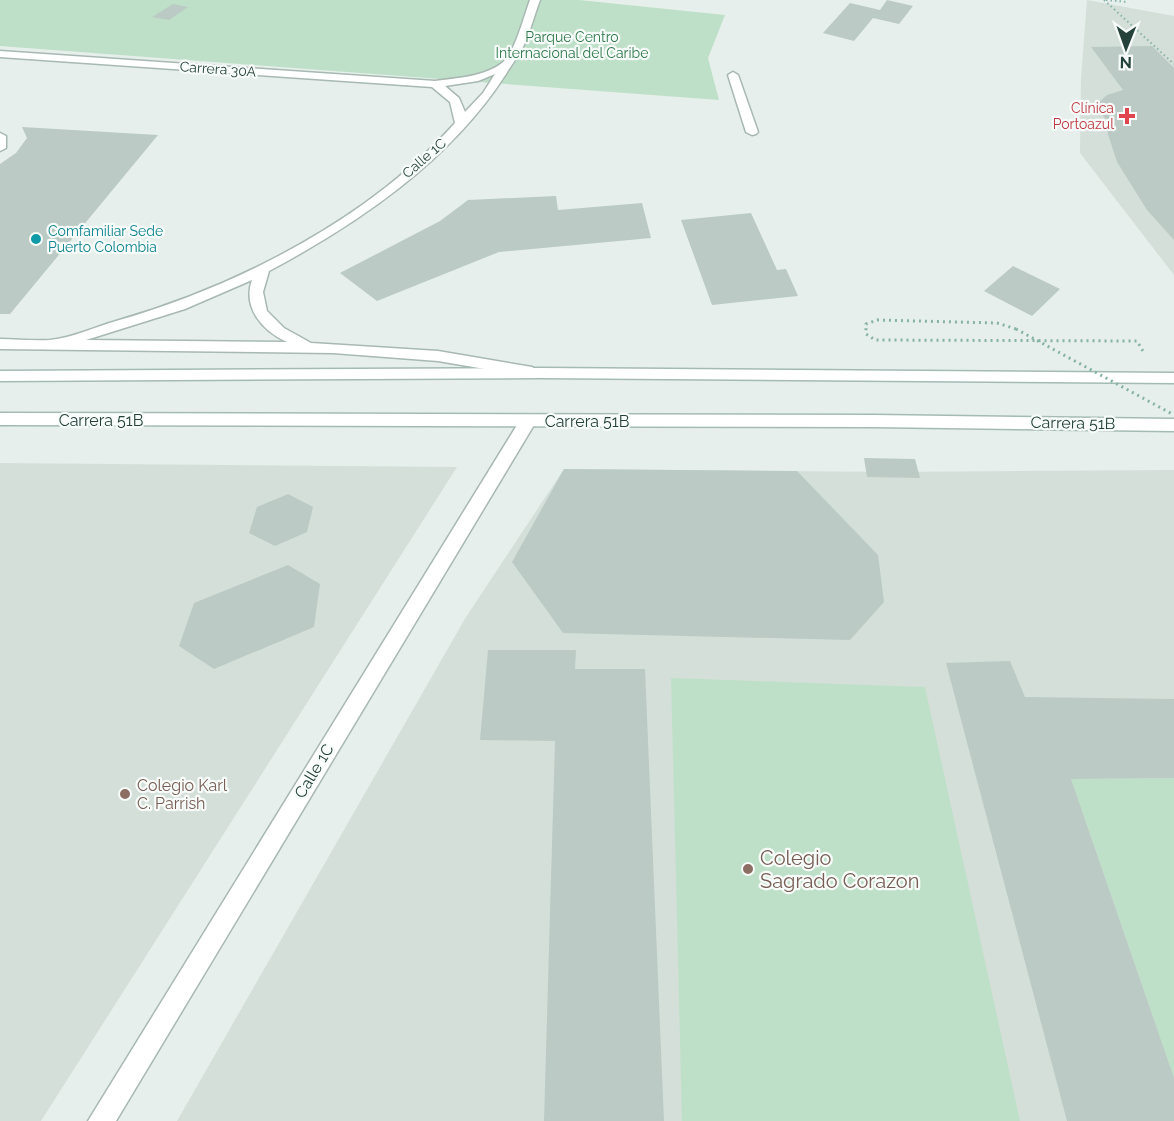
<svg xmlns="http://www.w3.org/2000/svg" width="1174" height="1121" viewBox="0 0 1174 1121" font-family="Raleway,sans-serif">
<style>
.built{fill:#d4dfda}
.green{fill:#bfe0c8}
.building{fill:#bbcac4}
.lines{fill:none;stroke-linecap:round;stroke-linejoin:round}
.lane-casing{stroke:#a8b8b2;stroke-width:3}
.street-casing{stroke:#a8b8b2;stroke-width:3}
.secondary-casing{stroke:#a4bbb3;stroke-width:3}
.path-far1{stroke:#86b3a5;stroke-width:2;stroke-dasharray:1.5 3;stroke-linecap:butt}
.path{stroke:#86b3a5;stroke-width:3;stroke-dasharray:2 4;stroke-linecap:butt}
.lane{fill:#fff;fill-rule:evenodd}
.street{fill:#fff;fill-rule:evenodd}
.secondary{fill:#fff;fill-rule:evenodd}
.path-bridge{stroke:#86b3a5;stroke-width:3;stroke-dasharray:2 4;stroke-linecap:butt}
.health-dot{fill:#e0444e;stroke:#f7fbf9;stroke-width:2}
.culture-dot{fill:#0f9aa8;stroke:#f7fbf9;stroke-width:2}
.education-dot{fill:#8d6e63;stroke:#f7fbf9;stroke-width:2}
.labels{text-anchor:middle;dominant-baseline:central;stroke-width:4.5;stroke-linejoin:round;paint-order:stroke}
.far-park-label{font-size:14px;fill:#2d7a4b;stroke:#f7fbf9}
.far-street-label{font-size:14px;fill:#24423a;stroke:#f7fbf9}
.far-health-label{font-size:14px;fill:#be3a42;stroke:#f7fbf9;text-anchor:end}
.far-culture-label{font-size:14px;fill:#0d838f;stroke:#f7fbf9;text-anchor:start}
.street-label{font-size:16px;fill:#24423a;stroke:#f7fbf9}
.education-label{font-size:16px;fill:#785e54;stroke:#f7fbf9;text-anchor:start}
.near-education-label{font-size:20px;fill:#785e54;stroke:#f7fbf9;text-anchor:start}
</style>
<rect width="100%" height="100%" fill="#e6efeb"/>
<g class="built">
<polygon points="1087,0 1174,16 1174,275 1080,153 1081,78"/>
<polygon points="0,463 457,467 41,1121 0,1121"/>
<polygon points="564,469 891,472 1174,470 1174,1121 177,1121 466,617"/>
</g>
<g class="green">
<polygon points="0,0 579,0 725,15 708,58 719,100 0,46"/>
<polygon points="671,678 925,687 1020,1121 682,1121"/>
<polygon points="1174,778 1174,1078 1071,779"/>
</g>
<g class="building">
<polygon points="887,0 913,6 899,24 873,18 854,41 823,33 850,3 880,10"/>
<polygon points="173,4 188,7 169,20 152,17"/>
<polygon points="1152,46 1174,68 1174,240 1147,210 1117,162 1107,131 1109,122 1102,115 1098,103 1107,95 1123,90 1091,47"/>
<polygon points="22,127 158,135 10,314 0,314 0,164 16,153 27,138"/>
<polygon points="556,196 558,210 642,203 651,238 499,252 377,301 340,273 440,221 468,200"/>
<polygon points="751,213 777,270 786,269 798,296 712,305 681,220"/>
<polygon points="1013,266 1060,289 1032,316 984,291"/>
<polygon points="864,458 915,459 920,478 867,477"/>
<polygon points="564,469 797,471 878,555 884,602 850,640 563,633 512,562"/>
<polygon points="288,494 313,507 307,532 275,546 249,533 257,507"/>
<polygon points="288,565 320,584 314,627 214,669 179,646 194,603"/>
<polygon points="488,650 576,650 575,669 645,669 664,1121 544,1121 555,741 480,740"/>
<polygon points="1010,661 1025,697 1174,699 1174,778 1071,779 1174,1078 1174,1121 1067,1121 946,663"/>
</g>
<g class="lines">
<g class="lane-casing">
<g id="lane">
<polygon points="733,72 738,75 758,132 756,134 752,135 746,132 728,75"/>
<polygon points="0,133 6,136 6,148 0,151"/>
</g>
</g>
<g class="street-casing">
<g id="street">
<path d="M530,0H540C534,16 530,32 523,47C518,57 511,65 506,74C450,161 359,223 269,271L263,292L267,311L284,328L311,343L438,351L532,367L540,372L537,376L532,377L438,361L333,353L0,349V339C16,339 34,341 50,340C72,338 95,327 116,321C238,286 369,219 455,123L450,102L432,87L0,57V51L435,81C456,78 484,77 502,63C515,53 524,16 530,0ZM495,74L483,93L465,112L459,98L445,86L478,81ZM252,280C242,308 263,331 287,342L86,340L185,309Z"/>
<polygon points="528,415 534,417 536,421 534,425 116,1121 88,1121 522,417"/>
</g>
</g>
<g class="secondary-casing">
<g id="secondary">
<polygon points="540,368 1174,373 1174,383 540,378 0,381 0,371"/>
<polygon points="0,413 874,415 1174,419 1174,431 874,427 0,425"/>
</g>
</g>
<g class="path-far1">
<polyline points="1104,0 1174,64"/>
<polyline points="1106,0 1128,2"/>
</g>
<polyline class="path" points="1016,329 997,323 877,320 866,324 866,334 875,340 1137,341 1143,351"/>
<use href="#lane" class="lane"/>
<use href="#street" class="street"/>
<use href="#secondary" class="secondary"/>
<polyline class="path-bridge" points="1016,329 1174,415"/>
</g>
<path class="health-dot" d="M1124 107h6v6h6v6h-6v6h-6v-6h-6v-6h6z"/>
<circle class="culture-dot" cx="36" cy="239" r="6"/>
<g class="education-dot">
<circle cx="125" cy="794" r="6"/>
<circle cx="748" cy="869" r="6"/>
</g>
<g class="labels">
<g class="far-park-label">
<text x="572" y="37">Parque Centro<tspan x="572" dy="16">Internacional del Caribe</tspan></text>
</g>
<g class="far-street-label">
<text transform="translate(218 69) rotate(4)">Carrera 30A</text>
<text transform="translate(424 158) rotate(-41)">Calle 1C</text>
</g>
<g class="far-health-label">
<text x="1114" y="108">Clínica<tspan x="1114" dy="16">Portoazul</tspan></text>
</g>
<g class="far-culture-label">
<text x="48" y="231">Comfamiliar Sede<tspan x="48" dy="16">Puerto Colombia</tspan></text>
</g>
<g class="street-label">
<text x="101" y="420">Carrera 51B</text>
<text x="587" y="421">Carrera 51B</text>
<text transform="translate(1073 423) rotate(1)">Carrera 51B</text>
<text transform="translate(314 771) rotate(-59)">Calle 1C</text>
</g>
<g class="education-label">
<text x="137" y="785">Colegio Karl<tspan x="137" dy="18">C. Parrish</tspan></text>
</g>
<g class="near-education-label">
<text x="760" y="858">Colegio<tspan x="760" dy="23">Sagrado Corazon</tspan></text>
</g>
</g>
<g transform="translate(1126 48) rotate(181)" stroke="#f7fbf9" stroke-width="4.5" paint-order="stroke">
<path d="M0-4.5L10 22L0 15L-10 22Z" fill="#24423a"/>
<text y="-9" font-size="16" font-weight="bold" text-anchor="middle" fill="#24423a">N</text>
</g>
</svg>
